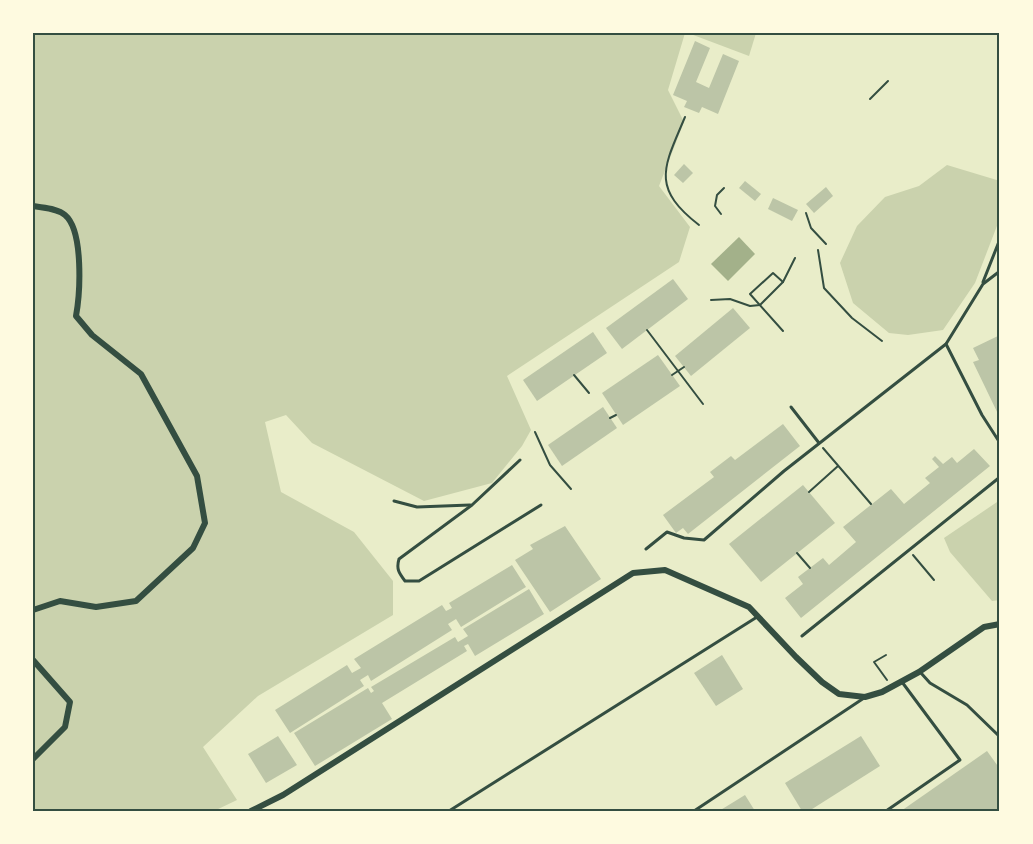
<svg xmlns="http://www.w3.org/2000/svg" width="1033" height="844" viewBox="0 0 1033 844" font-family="Quicksand,sans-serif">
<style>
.green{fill:#cad2ad}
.water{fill:#a3b18a}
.building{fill:#bcc5a7}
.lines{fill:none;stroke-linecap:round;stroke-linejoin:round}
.path{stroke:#344e41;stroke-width:2}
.service{stroke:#344e41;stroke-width:3}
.minor{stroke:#344e41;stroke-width:6}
.neatline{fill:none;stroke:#344e41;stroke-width:2}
</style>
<rect width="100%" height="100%" fill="#e9edc9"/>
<g class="green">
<polygon points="33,33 685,33 668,90 684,122 659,186 690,227 679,262 507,376 531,430 522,446 492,483 424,501 312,443 286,415 265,422 281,492 354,532 393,581 393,615 258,696 203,747 237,800 214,811 33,811"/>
<polygon points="688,33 756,33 749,56"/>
<polygon points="947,165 1000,181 1000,218 975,283 943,330 908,335 889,333 853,303 840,263 857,226 885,197 919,186"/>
<polygon points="1000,500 1000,600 992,601 950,552 944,538"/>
</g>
<polygon class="water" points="739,237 755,254 728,281 711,264"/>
<g class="building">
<polygon points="695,41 710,48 696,82 709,88 723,54 739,61 718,114 702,107 699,113 684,107 687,101 673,95"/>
<polygon points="684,164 693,173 683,183 674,175"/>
<polygon points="745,181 761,194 755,201 739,188"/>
<polygon points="826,187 833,196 814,213 806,204"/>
<polygon points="773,198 798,210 792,221 768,209"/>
<polygon points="673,279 688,299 622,349 606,328"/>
<polygon points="733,308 750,328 691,376 675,356"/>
<polygon points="593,332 607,353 537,401 523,380"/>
<polygon points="1000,335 1000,418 973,362 979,360 973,348"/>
<polygon points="658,355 680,386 623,425 602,393"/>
<polygon points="603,407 617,428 562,466 548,445"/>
<polygon points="783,424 800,446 688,534 683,528 676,533 663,515 714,477 710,472 731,456 735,460"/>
<polygon points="974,449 990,466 801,618 785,598 803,584 798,577 823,558 829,565 856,542 843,527 891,489 904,504 930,483 925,478 939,467 932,459 935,456 943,464 952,457 957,463"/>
<polygon points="803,485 835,523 761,582 729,544"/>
<polygon points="565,526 601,579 550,612 515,560 533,549 530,545"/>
<polygon points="512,565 526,587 461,627 456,619 448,624 452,630 371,681 368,675 360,680 364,686 290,733 275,710 347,665 352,673 361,668 354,659 442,605 446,611 452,608 449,603"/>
<polygon points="529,589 544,614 475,656 468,644 464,646 467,651 382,703 392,719 315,766 294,733 368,688 371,693 374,691 371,687 455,637 458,642 468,636 463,629"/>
<polygon points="722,655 743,689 716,706 694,673"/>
<polygon points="278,736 297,765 266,783 248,754"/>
<polygon points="861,736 880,766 809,811 802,811 785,783"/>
<polygon points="987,751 1000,769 1000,809 901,811"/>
<polygon points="745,795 755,811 719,811"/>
</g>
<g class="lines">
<g class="path">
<polyline points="870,99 888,81"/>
<path d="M685,117C664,167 650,187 699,225"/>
<polyline points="806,213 811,228 826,244"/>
<polyline points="721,214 715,206 717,195 724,188"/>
<polyline points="818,250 824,288 852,318 882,341"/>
<polyline points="783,282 773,273 750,294 783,331"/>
<polyline points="711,300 730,299 750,306 760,305 783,282 795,258"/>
<polyline points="647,330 703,404"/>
<polyline points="574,375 589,393"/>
<polyline points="672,375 684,367"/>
<polyline points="610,418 616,415"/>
<polyline points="535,432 550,465 571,489"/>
<polyline points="823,448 871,504"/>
<polyline points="809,492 838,466"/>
<polyline points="797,553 810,568"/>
<polyline points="913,555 934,580"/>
<polyline points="886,655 874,662 887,680"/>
</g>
<g class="service">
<polyline points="1000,271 983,284 946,344 982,415 1000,443"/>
<polyline points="983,282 1000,239"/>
<polyline points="791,407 819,443"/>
<path d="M520,460L472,505L399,559C396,569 399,573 405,581H419L541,505"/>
<polyline points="394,501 417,507 470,505"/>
<polyline points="646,549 667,532 684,538 704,540 784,471 946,344"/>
<polyline points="802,636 1000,477"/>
<polyline points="921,673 930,683 967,705 1000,737"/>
<polyline points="449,811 757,617"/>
<polyline points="694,811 864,698"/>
<polyline points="886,811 960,760 902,682"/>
</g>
<g class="minor">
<path d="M33,206C43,208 57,208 65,215C84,231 80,294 76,316L92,335L141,374L197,476L205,523L193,548L136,601L96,607L60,601L33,610"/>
<polyline points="33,660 70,702 65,727 33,759"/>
<polyline points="251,811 283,795 633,573 665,570 749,607 796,657 822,682 839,694 865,697 882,692 919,672 984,627 1000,624"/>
</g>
</g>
<rect width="1033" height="844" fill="none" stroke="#fefae0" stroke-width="69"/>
<rect x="34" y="34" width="964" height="776" class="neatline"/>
</svg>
